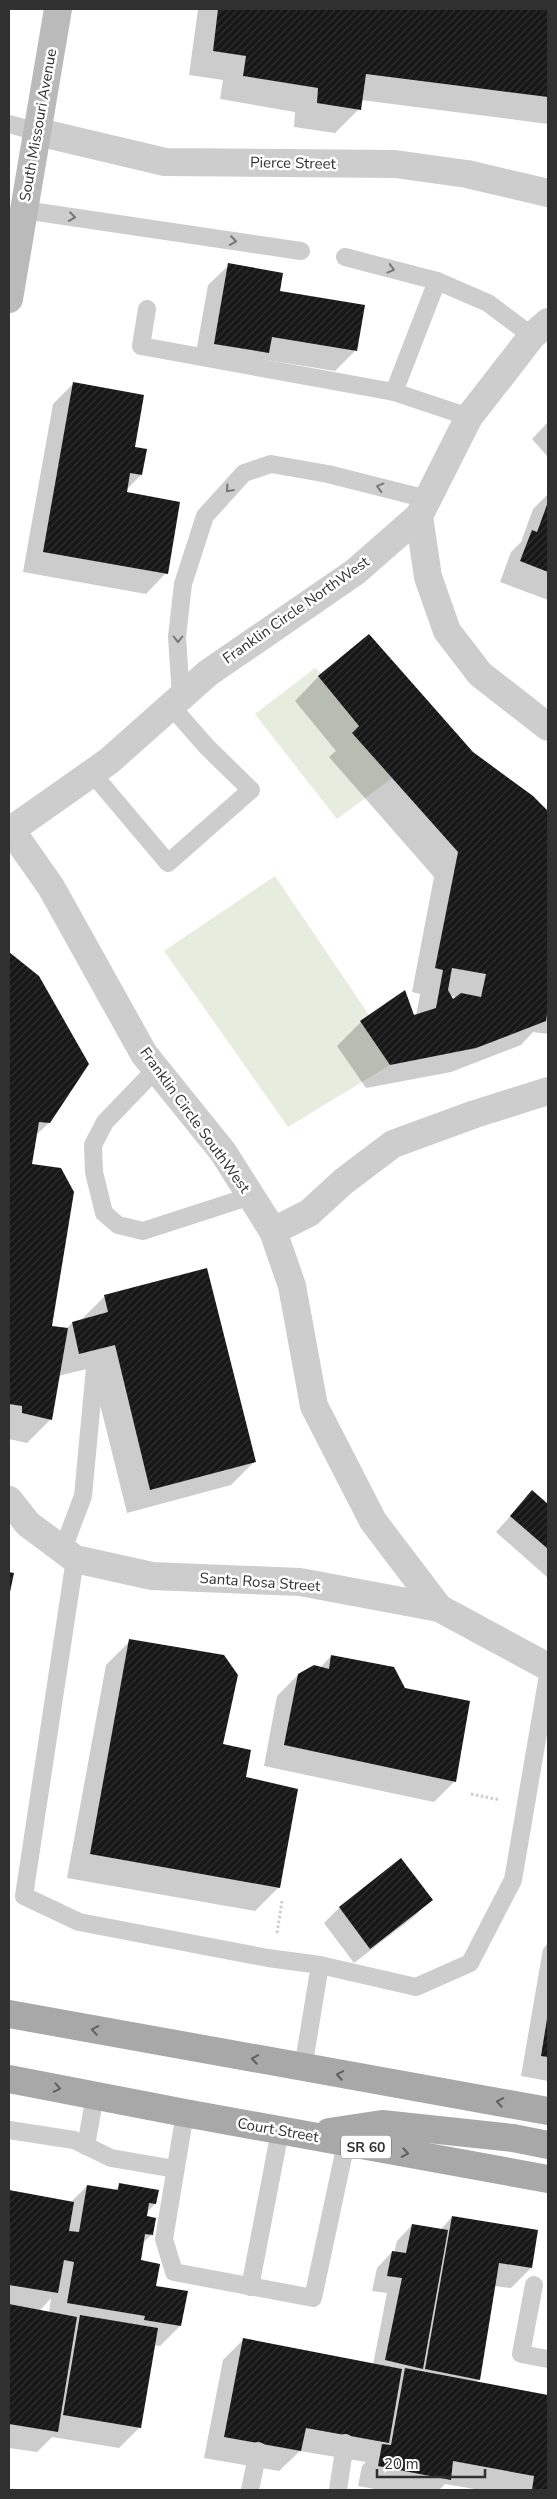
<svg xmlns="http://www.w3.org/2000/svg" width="557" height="2499" viewBox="0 0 557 2499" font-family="'Nunito Sans',sans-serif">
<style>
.park{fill:#e6eddf}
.shadow{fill:#0003;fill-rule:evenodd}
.building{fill:url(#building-hatch);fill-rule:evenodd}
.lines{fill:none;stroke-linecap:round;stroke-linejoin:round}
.path{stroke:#cdcdcd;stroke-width:3;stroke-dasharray:2.5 2.5;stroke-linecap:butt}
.lane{stroke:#cdcdcd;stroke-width:18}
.street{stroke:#cdcdcd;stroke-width:28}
.secondary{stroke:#bababa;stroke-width:28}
.primary{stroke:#a8a8a8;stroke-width:28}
.oneway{stroke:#777}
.oneway2{stroke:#606060}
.labels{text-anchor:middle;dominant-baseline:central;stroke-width:5;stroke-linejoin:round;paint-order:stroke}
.shield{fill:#fff;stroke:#6e6e6e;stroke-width:1}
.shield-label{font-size:14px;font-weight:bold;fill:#303030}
.street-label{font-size:15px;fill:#303030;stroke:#fff}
</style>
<defs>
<pattern id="building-hatch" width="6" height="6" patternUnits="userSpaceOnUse" patternTransform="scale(1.25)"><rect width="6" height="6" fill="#171717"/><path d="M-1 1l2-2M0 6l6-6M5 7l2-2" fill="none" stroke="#303030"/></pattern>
</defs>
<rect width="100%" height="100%" fill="#fff"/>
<g class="park">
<polygon points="315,668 321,673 318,676 359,726 352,733 392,778 337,819 255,714"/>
<polygon points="275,876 369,1015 360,1021 390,1065 288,1127 164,951"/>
</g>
<g class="shadow">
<polygon points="198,9 548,9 548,124 361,100 359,109 335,133 294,127 295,112 220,99 223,80 189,75"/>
<polygon points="229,265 278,292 355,351 335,371 261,359 247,373 194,364 208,285"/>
<polygon points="74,383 134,448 141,475 126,490 125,493 166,573 146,594 23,572 53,404"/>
<polygon points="548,422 548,457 532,439"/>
<polygon points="548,494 548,600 500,582 511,552 521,542 533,509"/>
<path d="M369,636L472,753L533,796L548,813V1034L533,1032L521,1045L451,1072L366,1088L337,1046L361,1022L416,1016L420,994L412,992L434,877L329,757L336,751L295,701L318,677ZM450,996L457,997L452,1001Z"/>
<polygon points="9,954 38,977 49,1123 35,1136 31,1165 51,1327 66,1329 72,1323 80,1321 104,1297 206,1270 255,1461 231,1485 127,1513 91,1368 58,1376 51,1419 27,1443 9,1439"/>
<polygon points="532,1492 548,1506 548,1578 496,1532"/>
<polygon points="130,1641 222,1745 245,1778 279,1887 255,1911 67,1878 106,1665"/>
<polygon points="331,1656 455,1781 434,1802 264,1766 277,1696 298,1675 320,1668"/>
<polygon points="401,1860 431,1899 416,1915 354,1963 324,1923 339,1908"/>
<polygon points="548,1943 548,2081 521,2076 543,1949"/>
<path d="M120,2185L155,2204L146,2213L152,2234L142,2244L139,2261L180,2326L160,2346L154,2345L140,2427L119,2448L52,2437L37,2452L9,2448V2191L71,2202L87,2186L114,2191ZM51,2298L49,2313L39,2311L45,2305Z"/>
<polygon points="452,2217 531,2268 511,2288 494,2286 479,2379 475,2383 548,2396 548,2490 480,2490 445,2484 439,2490 380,2490 358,2486 362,2466 366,2462 300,2451 279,2471 204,2458 223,2360 243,2340 373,2365 387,2293 372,2291 377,2268 392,2252 394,2253 397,2241 412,2225 440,2230"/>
</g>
<g class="building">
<polygon points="218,9 548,9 548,97 366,74 361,110 317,103 318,88 243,76 246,56 213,51"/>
<polygon points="228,263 283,273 280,291 365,305 357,351 272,337 269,353 214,344"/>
<polygon points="73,382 144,395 135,447 147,449 142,475 130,473 127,492 180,502 168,574 43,552"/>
<polygon points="548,502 548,572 520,561 532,530 537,532"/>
<path d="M369,634L473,752L533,796L548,811V1008L546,1021L476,1048L390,1065L360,1021L405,990L414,1015L436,1008L443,970L435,968L458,852L352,733L359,726L318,676ZM452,968L486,974L481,997L461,993L453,999L448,990Z"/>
<polygon points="9,952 39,976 89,1064 50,1123 39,1122 32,1164 61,1168 74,1192 52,1326 68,1328 52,1420 22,1413 22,1406 9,1404"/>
<polygon points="207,1268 256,1462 150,1490 115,1345 79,1354 72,1322 108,1312 104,1295"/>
<polygon points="532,1490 548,1504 548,1549 510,1516"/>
<polygon points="9,1572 14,1573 10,1592 9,1592"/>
<polygon points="129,1639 224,1655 238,1675 223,1744 251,1750 246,1777 298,1789 280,1888 90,1854"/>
<polygon points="331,1655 394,1667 405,1688 470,1701 456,1782 284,1745 298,1674 314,1665 329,1669"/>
<polygon points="401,1858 433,1900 370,1949 339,1907"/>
<polygon points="547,2019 548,2019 548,2057 541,2056"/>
<polygon points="119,2183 159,2190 156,2204 149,2203 147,2216 156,2218 153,2235 145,2234 141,2260 160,2264 156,2286 188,2291 181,2326 144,2320 145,2316 67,2303 74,2262 64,2260 58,2293 9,2285 9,2190 74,2202 69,2231 79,2232 87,2185 118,2190"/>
<polygon points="452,2216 538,2230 532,2268 499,2263 480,2380 425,2369"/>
<polygon points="412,2224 448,2230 423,2369 385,2360 402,2278 387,2276 392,2251 406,2253"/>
<polygon points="9,2304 77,2317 58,2432 9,2424"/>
<polygon points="80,2315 158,2328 141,2428 63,2415"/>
<polygon points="243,2338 402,2369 389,2443 306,2428 301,2451 224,2437"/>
<polygon points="405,2368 548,2395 548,2490 532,2490 534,2476 453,2461 451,2480 378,2466 382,2444 391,2445"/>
</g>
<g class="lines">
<g class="path">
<polyline points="471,1794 500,1800"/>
<polyline points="277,1933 282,1901"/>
</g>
<g class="lane">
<polyline points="9,124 38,132"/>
<polyline points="24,210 301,251"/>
<polyline points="345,257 437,281 488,303 532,336"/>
<polyline points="147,309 141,346 394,392 437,281"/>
<polyline points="394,392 469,417"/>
<polyline points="181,696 177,637 183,584 205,516 244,473 271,464 328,474 427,499"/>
<polyline points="92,773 168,863 251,790 207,747 171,706"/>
<polyline points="156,1069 105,1122 93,1145 94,1172 104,1213 118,1225 143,1231 251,1196"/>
<polyline points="63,1549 83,1496 95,1368"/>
<polyline points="75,1559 24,1896 79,1922 268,1958 320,1965 303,2068"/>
<polyline points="320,1965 416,1987 470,1963 513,1880 548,1675"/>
<polyline points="185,2113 164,2239 174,2272 313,2298 346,2143"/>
<polyline points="9,2130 74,2140 111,2158 175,2169"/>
<polyline points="86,2146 95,2095"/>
<polyline points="534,2285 521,2354 548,2359"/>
<polyline points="250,2287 280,2131"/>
<polyline points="250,2490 258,2451"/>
<polyline points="338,2490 345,2443"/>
</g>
<g class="street">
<polyline points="38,132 165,162 395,164 467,174 548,193"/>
<polyline points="419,516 428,577 447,631 480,674 548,727"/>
<polyline points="11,830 51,887 144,1054 223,1152 273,1231 292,1286 314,1406 373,1521 439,1608"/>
<polyline points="11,830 109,761 208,673 355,572 419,516 469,417 532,336 548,322"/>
<polyline points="273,1231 309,1213 344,1181 393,1144 475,1114 548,1091"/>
<polyline points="9,1500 28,1524 75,1559 152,1576 300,1582 439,1608 548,1667"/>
</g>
<polyline class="secondary" points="9,299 58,9"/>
<g class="primary">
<polyline points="9,2014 548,2111"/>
<polyline points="9,2079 185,2113 548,2179"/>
<polyline points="329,2132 382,2124 513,2138 548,2145"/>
</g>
</g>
<defs><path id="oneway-chevron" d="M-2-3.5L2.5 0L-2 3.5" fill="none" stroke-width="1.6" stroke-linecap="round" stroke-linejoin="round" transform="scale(1.25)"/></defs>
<g class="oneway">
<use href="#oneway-chevron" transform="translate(72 217) rotate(8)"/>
<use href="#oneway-chevron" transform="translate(233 241) rotate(8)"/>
<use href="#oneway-chevron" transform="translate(391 269) rotate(15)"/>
<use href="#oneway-chevron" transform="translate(380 487) rotate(-165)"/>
<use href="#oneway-chevron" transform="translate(229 489) rotate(132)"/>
<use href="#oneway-chevron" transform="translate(178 639) rotate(90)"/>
</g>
<g class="oneway2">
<use href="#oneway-chevron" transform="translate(95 2030) rotate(-170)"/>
<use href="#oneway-chevron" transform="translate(255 2059) rotate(-170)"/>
<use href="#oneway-chevron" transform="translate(340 2075) rotate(-170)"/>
<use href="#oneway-chevron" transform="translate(57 2088) rotate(11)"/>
<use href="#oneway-chevron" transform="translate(500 2102) rotate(-170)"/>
<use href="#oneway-chevron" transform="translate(405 2153) rotate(10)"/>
</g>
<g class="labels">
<rect class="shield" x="341" y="2135.5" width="50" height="23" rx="4"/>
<g class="shield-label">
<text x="366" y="2147">SR 60</text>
</g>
<g class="street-label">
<text transform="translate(38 125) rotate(-80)">South Missouri Avenue</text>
<text transform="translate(293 163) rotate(1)">Pierce Street</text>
<text transform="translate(296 610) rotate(-35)">Franklin Circle NorthWest</text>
<text transform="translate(195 1120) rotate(54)">Franklin Circle SouthWest</text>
<text transform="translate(260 1582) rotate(4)">Santa Rosa Street</text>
<text transform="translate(278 2130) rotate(10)">Court Street</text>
</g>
</g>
<rect width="557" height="2499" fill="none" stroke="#303030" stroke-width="20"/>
<path d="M377 2469v8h108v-8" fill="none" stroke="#303030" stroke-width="2.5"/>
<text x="384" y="2469" font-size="15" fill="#303030" stroke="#ffffff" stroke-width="4" paint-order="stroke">20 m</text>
</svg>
